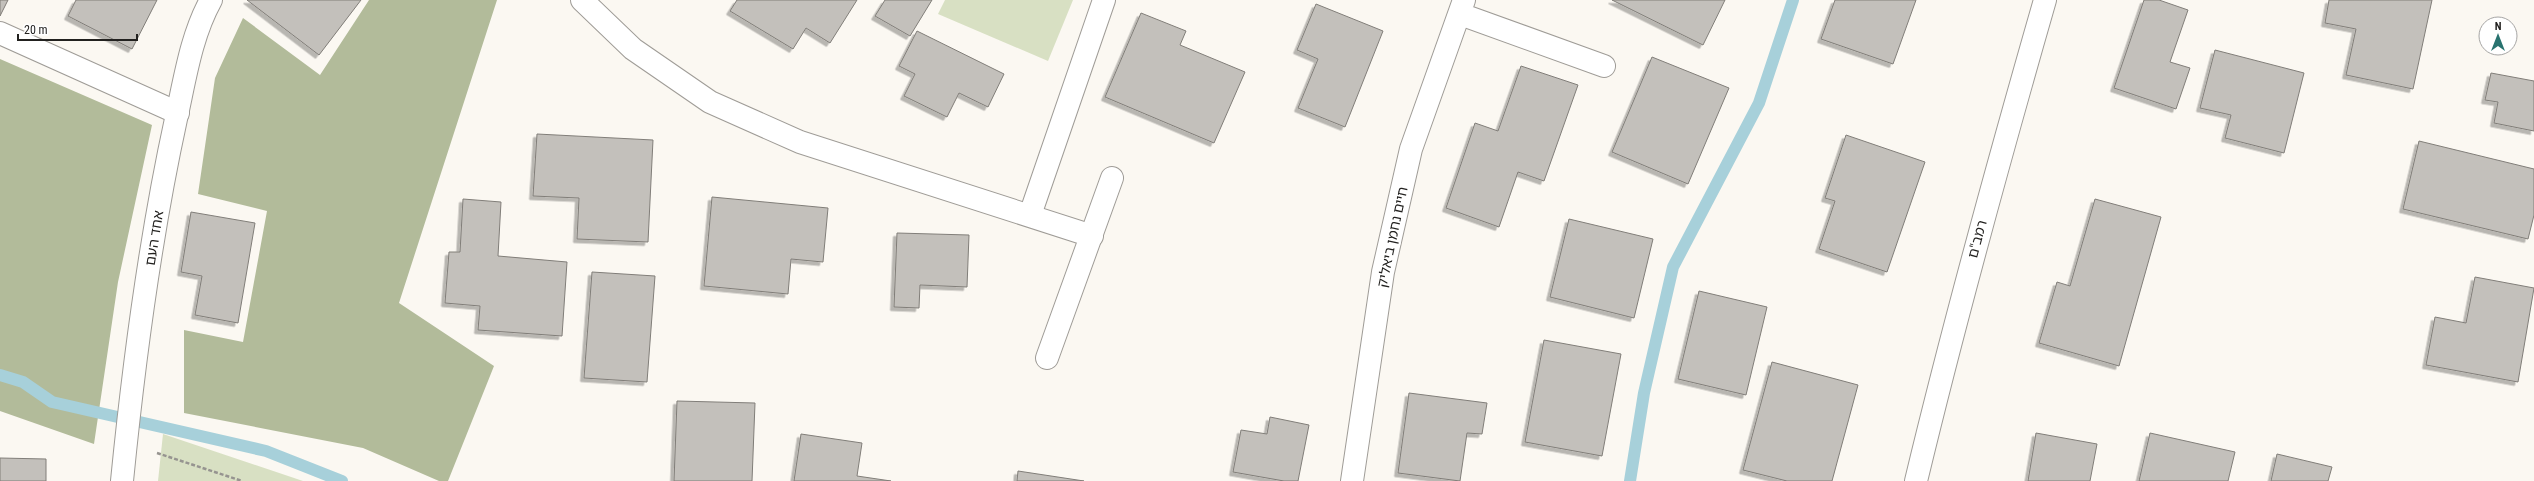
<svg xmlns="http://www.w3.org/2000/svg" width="2534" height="481" viewBox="0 0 2534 481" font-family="'Roboto Condensed','Noto Sans Hebrew',sans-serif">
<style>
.green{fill:#d8e0c3}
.forest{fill:#b2bb9a}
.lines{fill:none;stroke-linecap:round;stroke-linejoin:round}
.stream{stroke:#a7d0da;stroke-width:12}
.building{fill:#c3c0bb;stroke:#817e79;filter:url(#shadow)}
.minor-casing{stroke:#9f9c97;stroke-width:24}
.path{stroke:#969490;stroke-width:2.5;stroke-dasharray:4 2;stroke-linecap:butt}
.minor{stroke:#fff;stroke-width:22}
.labels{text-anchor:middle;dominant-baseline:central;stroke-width:4;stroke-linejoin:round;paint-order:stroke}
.street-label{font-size:14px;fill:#22211f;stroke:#fff}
</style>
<defs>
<filter id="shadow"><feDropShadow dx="-3.5" dy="3.5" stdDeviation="0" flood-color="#0004"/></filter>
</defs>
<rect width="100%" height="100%" fill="#fbf8f2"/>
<g class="green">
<polygon points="945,0 1073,0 1048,61 938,14"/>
<polygon points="163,434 303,481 158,481"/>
</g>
<g class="forest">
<polygon points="369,0 497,0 399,303 494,366 448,481 439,481 363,448 184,413 184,330 243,342 267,211 198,194 215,78 243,18 320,75"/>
<polygon points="0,59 152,125 118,282 94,444 0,411"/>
</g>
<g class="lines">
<g class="stream">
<polyline points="0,375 23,382 52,402 266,451 342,481"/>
<polyline points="1630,481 1644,393 1673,267 1759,103 1793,0"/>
</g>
</g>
<g class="building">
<polygon points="0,0 8,0 0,16"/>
<polygon points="76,0 157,0 132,49 68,16"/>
<polygon points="247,0 361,0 319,55"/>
<polygon points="737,0 857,0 830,43 806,28 793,49 730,11"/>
<polygon points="885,0 932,0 910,36 875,16"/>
<polygon points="1612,0 1725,0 1703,45"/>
<polygon points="1835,0 1916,0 1893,64 1821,39"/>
<polygon points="2144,0 2159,0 2188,10 2170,62 2190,68 2176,109 2114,88"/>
<polygon points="2329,0 2432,0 2413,89 2346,75 2356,29 2325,23"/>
<polygon points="1316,4 1383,31 1345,127 1298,108 1318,59 1297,50"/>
<polygon points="1141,13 1186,31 1180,45 1245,72 1214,143 1105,97"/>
<polygon points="917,31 1004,74 988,107 959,93 947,117 904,96 915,74 899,66"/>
<polygon points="2215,50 2304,73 2284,153 2225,138 2231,115 2200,108"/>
<polygon points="1652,57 1729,88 1688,184 1612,152"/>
<polygon points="1521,66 1578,85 1544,181 1518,172 1499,227 1446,208 1475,123 1498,131"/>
<polygon points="2491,73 2534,81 2534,131 2494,123 2498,102 2485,100"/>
<polygon points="537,134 653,140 648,242 577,239 579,198 533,196"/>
<polygon points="1846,135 1925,162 1887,272 1819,249 1835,201 1825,198"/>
<polygon points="2419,141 2534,169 2534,215 2528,239 2403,209"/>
<polygon points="712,197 828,208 823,262 791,259 788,294 704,286"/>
<polygon points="463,199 501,202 498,256 567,262 562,336 478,330 480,306 445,303 449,252 460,252"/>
<polygon points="2095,199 2161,217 2119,366 2039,343 2057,282 2070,286"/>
<polygon points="191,212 255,223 238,323 195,315 202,276 181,272"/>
<polygon points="1569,219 1653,239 1634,318 1550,297"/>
<polygon points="897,233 969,235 967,287 920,285 919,308 894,307"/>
<polygon points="592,272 655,276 647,382 584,378"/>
<polygon points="2475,277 2534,288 2518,382 2426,365 2435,317 2466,323"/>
<polygon points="1699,291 1767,307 1746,395 1678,379"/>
<polygon points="1544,340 1621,354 1602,456 1525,442"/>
<polygon points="1772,362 1858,385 1832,481 1787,481 1743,470"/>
<polygon points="1409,393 1487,403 1482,434 1467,433 1460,481 1398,473"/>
<polygon points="677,401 755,403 752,481 674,481"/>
<polygon points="1270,417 1309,425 1298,481 1284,481 1233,472 1241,430 1267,434"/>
<polygon points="2036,433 2097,444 2090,481 2028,481"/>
<polygon points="2150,433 2235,452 2228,481 2139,481"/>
<polygon points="801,434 862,443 857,476 891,481 794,481"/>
<polygon points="2277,454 2332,467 2328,481 2271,481"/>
<polygon points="0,458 46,459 46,481 0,481"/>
<polygon points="1018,471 1084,481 1017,481"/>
</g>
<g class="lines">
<g class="minor-casing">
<g id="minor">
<polyline points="582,0 633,49 710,102 800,142 1092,236"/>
<polyline points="1460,14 1604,66"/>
<polyline points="0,33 178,113"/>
<polyline points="1030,215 1104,0"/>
<polyline points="1047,358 1112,178"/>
<path d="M122,481C134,360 150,238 176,119C185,79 191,36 211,0"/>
<polyline points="1352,481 1383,272 1411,149 1464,0"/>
<path d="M1916,481C1955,319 1999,160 2045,0"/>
</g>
</g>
<polyline class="path" points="157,453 242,481"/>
<use href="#minor" class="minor"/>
</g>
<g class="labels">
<g class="street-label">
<text transform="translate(1392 237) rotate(-78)">חיים נחמן ביאליק</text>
<text transform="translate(154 238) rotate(-81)">אחד העם</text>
<text transform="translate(1977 239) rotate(-75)">רמב"ם</text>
</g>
</g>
<g transform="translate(2498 36)"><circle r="19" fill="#ffffff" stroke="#a7a6a5"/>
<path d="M0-3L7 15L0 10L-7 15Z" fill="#29736f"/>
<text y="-6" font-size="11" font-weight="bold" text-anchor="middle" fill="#22211f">N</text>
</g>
<path d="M18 34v6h119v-6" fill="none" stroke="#22211f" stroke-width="2"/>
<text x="24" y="34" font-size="12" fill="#22211f" stroke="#ffffff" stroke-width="3" paint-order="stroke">20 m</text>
</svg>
